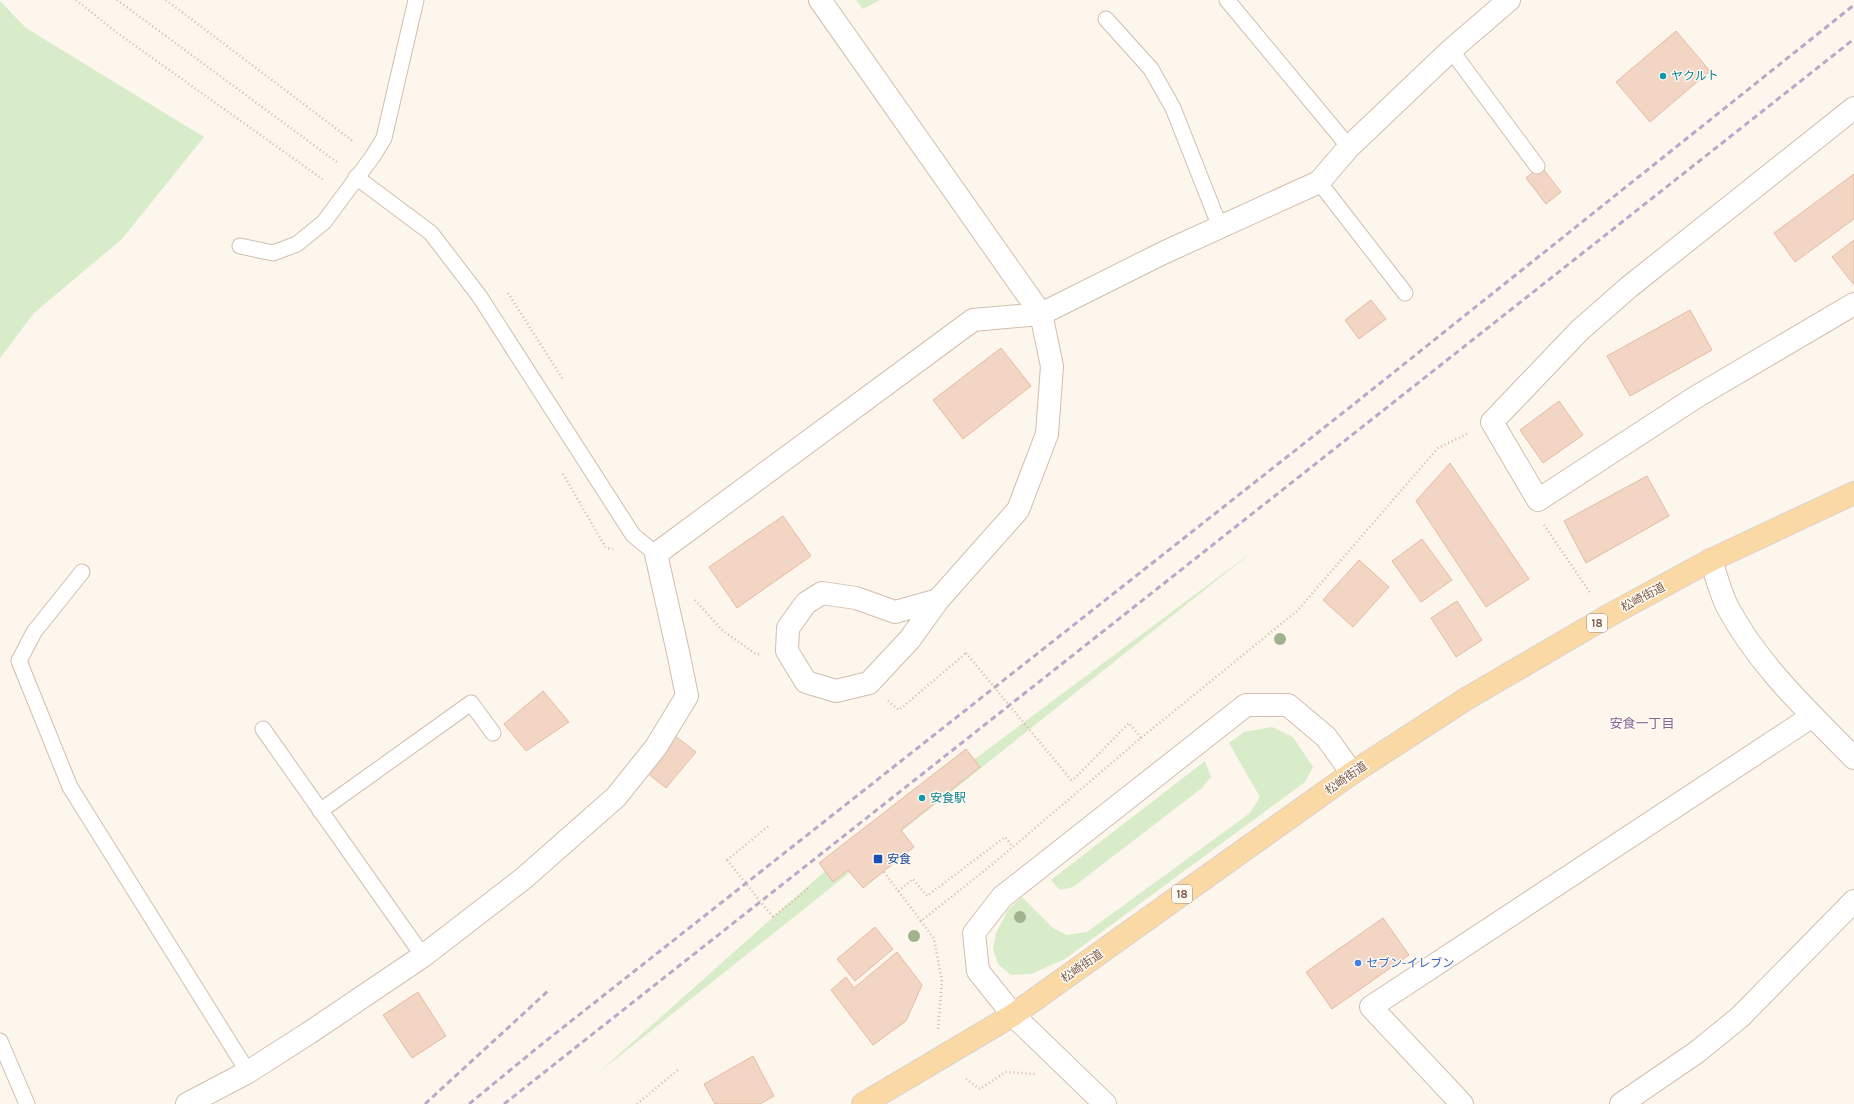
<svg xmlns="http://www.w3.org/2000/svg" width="1854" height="1104" viewBox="0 0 1854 1104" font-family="Karla,'Noto Sans JP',sans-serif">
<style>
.green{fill:#d8ecc9}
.building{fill:#f3d5c3;stroke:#e6bba3}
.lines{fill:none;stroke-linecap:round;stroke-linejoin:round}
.service-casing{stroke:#d1beb0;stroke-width:17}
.minor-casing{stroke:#d1beb0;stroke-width:24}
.tertiary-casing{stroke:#d1beb0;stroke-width:24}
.primary-casing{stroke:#dad1cd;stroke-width:24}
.path{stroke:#d9b8a5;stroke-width:2.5;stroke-dasharray:1 3;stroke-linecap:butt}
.service{stroke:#fff;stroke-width:15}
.minor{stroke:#fff;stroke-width:22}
.tertiary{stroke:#fff;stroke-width:22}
.primary{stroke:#fbd9a5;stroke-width:22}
.rail{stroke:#b9a8c9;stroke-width:3;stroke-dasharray:6 4;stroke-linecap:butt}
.path-bridge{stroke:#d9b8a5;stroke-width:2.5;stroke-dasharray:1 3;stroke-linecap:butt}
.tree{fill:#a0b28e}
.culture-dot{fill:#0f9aa8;stroke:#fffaf3;stroke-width:1.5}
.transit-dot{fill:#1a4fb4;stroke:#fffaf3;stroke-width:1.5}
.shop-dot{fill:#3f7fe0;stroke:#fffaf3;stroke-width:1.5}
.labels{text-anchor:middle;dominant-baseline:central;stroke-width:3;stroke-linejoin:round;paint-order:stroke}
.shield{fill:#fffaf3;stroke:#a28b7f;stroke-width:1}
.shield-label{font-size:11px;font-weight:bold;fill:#7a5c4d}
.culture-label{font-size:12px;fill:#0d838f;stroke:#fffaf3;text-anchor:start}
.street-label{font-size:12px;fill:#7a5c4d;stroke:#fffaf3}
.transit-label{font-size:12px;fill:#164399;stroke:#fffaf3;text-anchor:start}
.shop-label{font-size:12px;fill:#366cbe;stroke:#fffaf3;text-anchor:start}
.neighbourhood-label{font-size:13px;fill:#846695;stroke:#fffaf3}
</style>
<rect width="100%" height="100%" fill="#fdf6ec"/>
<g class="green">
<polygon points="856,0 880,0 863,9"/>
<polygon points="0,1 26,28 204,137 122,239 34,313 0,358"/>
<polygon points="1256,549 598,1073 825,871"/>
<polygon points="1272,727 1293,737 1313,767 1305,782 1065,959 1031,974 1011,975 998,964 993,949 996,933 1008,910 1022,897 1053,928 1067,935 1087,932 1250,813 1260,797 1229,743 1244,732"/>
<polygon points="1205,761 1211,777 1202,788 1073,887 1060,890 1051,880"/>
</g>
<g class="building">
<polygon points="1676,31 1710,71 1650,122 1616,82"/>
<polygon points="1541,166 1561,192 1546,204 1526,178"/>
<polygon points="1854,174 1854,219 1795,262 1774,233"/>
<polygon points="1854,240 1854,285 1832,257"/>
<polygon points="1371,300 1386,319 1359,339 1345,320"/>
<polygon points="1690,310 1712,350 1630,396 1607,356"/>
<polygon points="1001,348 1031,386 963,439 933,400"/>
<polygon points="1559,401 1583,435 1543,463 1520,430"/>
<polygon points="1450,463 1529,579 1486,607 1416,501"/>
<polygon points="1647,476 1669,516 1586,563 1564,521"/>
<polygon points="783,516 811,556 737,608 709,567"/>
<polygon points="1422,539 1452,580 1421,602 1392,561"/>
<polygon points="1359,560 1389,587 1353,627 1323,600"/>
<polygon points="1457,601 1482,640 1456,657 1431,618"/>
<polygon points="543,691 569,722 526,751 504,724"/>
<polygon points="675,736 696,752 666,788 646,772"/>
<polygon points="966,749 980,767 901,830 914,847 863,888 848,870 833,882 819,863"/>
<polygon points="1383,918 1409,955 1332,1009 1306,972"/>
<polygon points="875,927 893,949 855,981 837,959"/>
<polygon points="897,952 922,985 906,1021 873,1045 831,990 846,977 854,988"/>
<polygon points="418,992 446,1036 412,1058 383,1015"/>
<polygon points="753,1056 774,1096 760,1104 715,1104 704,1084"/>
</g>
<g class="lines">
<g class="service-casing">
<g id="service">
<polyline points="1227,0 1349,147"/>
<polyline points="1106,19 1151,69 1173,108 1220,227"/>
<polyline points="1451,50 1537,166"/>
<polyline points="356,177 431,233 480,297 633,535 656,554"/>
<polyline points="1319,182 1405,293"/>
<polyline points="240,246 273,253 297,244 324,222 373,156 384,138 416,0"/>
<polyline points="82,572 34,632 19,661 70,787 248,1072"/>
<polyline points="263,729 423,956"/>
<polyline points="320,811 471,703 493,733"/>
<polyline points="0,1041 27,1104"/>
</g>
</g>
<g class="minor-casing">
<g id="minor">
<polyline points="1854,108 1629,287 1580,330 1492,422 1538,500 1696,397 1854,304"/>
<path d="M1711,560C1716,575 1720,592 1727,606C1758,665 1808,711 1854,758"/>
<polyline points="1013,1015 978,971 974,933 1002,897 1246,705 1288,705 1326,737 1352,773"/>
<polyline points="187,1104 248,1072 309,1033 423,956 524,878 616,797 656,747 687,696 678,652 656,554 973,320 1041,314 1163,253 1319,182 1349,147 1451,50 1509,0"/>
<polyline points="1462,1104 1371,1007 1811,717"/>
<polyline points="1621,1104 1697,1052 1740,1017 1854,901"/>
</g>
</g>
<g class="tertiary-casing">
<g id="tertiary">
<polyline points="820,0 1041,314 1052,366 1047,434 1018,510 938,600"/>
<polygon points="822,593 856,598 895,612 938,600 910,639 869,683 836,691 806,682 787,651 788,628 806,603"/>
<polyline points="1013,1015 1105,1104"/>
</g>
</g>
<g class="primary-casing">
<polyline id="primary" points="863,1104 1013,1015 1352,773 1466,699 1608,616 1711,560 1854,493"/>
</g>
<g class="path">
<polyline points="76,0 116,32 325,181"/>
<polyline points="117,0 338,163"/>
<polyline points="166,0 354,142"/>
<polyline points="508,293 562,378"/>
<polyline points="563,474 606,548 613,549"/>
<polyline points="1544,525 1591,594"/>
<polyline points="695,600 723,631 756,654 760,654"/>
<polyline points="888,701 899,710 966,653"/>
<polyline points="1141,738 1297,611 1438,448 1469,433"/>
<polyline points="727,860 770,825"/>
<polyline points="884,872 921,921 994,863 1141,738 1129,723 1072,781"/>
<polyline points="898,891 913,879 927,896 1005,837 1013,847"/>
<polyline points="773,917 810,887"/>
<polyline points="921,921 934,939 942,981 938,1029"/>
<polyline points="966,1079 980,1089 1005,1072 1035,1074"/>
<polyline points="637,1104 679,1069"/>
</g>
<use href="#service" class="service"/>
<use href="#minor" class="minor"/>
<use href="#tertiary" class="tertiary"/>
<use href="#primary" class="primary"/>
<g class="rail">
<polyline points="425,1104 548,991"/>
<polyline points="469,1104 542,1044 1349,408 1854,5"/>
<polyline points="504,1104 1854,39"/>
</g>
<g class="path-bridge">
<polyline points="966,653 1072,781"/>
<polyline points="727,860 773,917"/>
</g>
</g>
<g class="tree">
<circle cx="1280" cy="639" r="6"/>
<circle cx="1020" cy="917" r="6"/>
<circle cx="914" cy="936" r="6"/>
</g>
<g class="culture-dot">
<circle cx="1663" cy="76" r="4"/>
<circle cx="922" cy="798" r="4"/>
</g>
<rect class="transit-dot" x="873" y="854" width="10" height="10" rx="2"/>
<circle class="shop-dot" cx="1358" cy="963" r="4"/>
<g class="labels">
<g class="shield">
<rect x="1587" y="614" width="20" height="18" rx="3"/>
<rect x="1172" y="885" width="20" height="18" rx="3"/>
</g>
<g class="shield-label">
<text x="1597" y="623">18</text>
<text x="1182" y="894">18</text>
</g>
<g class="culture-label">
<text x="1671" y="76">ヤクルト</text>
<text x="930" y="798">安食駅</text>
</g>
<g class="street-label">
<text transform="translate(1643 597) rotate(-28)">松崎街道</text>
<text transform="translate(1346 778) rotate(-35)">松崎街道</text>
<text transform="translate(1082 966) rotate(-35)">松崎街道</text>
</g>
<g class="transit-label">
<text x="887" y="859">安食</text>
</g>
<g class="shop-label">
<text x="1366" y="963">セブン-イレブン</text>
</g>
<g class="neighbourhood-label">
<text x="1642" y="723">安食一丁目</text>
</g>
</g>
</svg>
